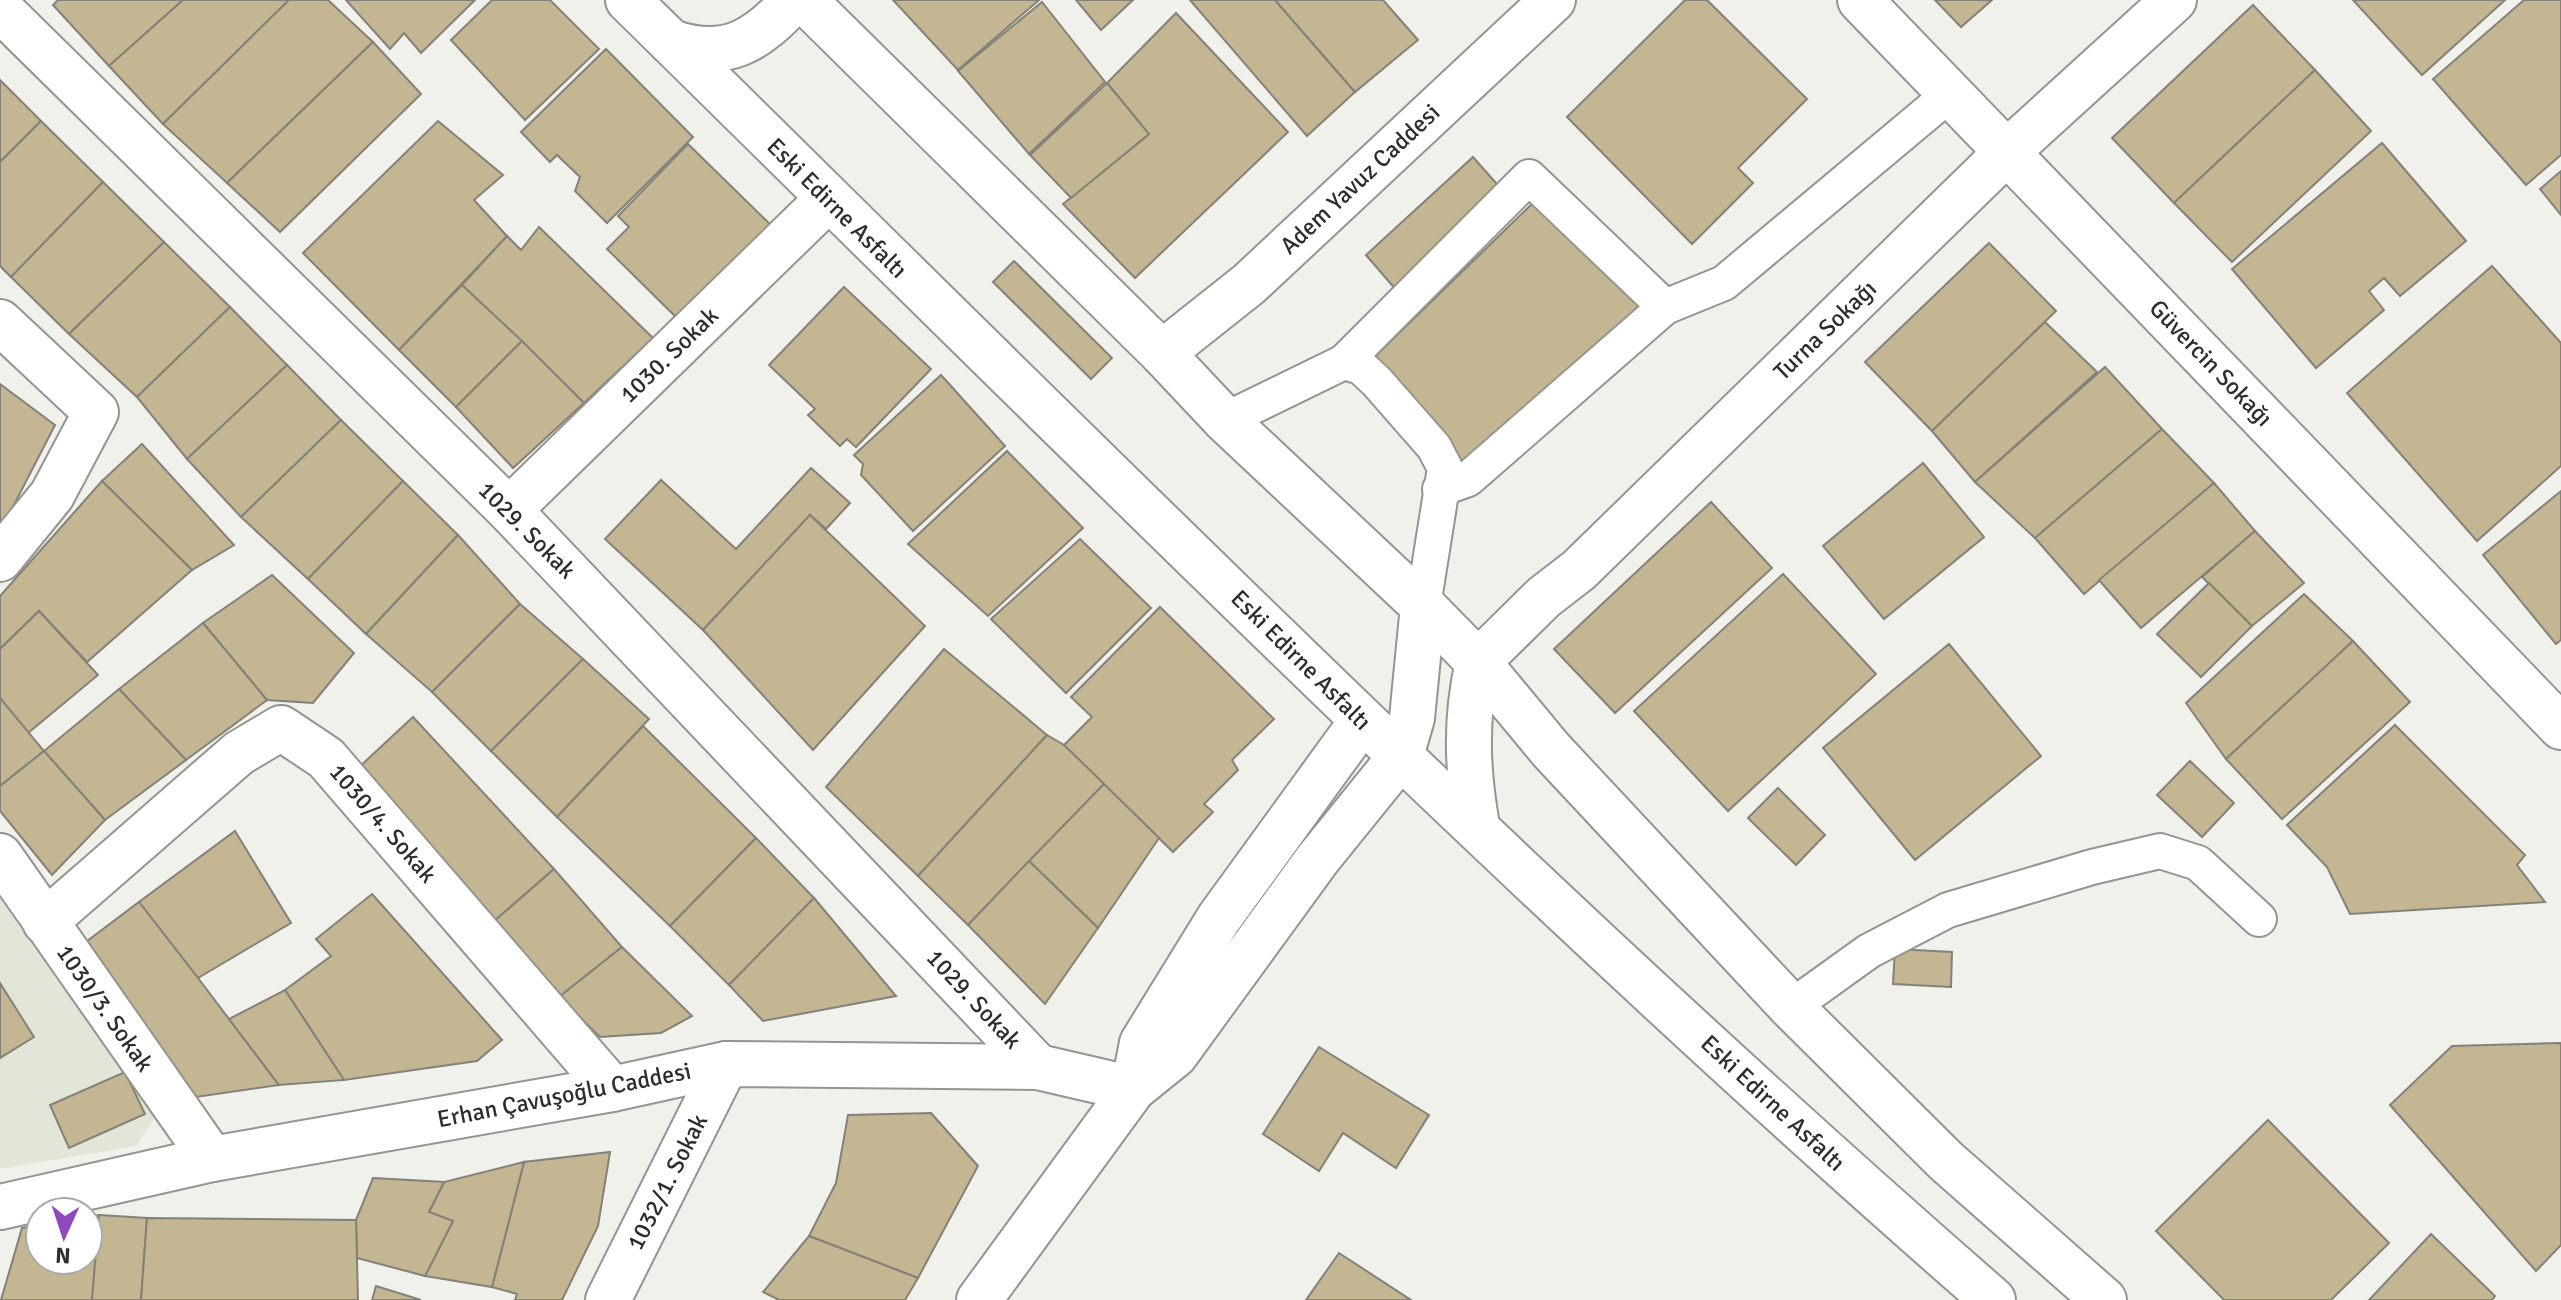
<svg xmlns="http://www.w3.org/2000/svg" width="2561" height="1300" viewBox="0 0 2561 1300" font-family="Signika,sans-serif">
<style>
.built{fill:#e1e6d8}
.building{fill:#c5b693;stroke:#83817a;stroke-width:2}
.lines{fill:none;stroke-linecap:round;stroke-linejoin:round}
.service-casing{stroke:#93958e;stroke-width:38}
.minor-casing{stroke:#93958e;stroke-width:48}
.tertiary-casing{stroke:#93958e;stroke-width:48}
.secondary-casing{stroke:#93958e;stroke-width:48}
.primary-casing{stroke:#93958e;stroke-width:48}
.service{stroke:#fff;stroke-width:34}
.minor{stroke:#fff;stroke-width:44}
.tertiary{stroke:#fff;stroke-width:44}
.secondary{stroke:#fff;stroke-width:44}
.primary{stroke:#fff;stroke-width:44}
.labels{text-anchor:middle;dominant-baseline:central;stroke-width:6;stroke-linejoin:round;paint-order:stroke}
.street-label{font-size:24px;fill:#2d2e2b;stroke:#fff}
</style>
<rect width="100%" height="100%" fill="#eff1ea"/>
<polygon class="built" points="0,883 160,1109 136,1146 0,1169"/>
<g class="building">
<polygon points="58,0 183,0 109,66 53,5"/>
<polygon points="183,0 289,0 163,124 109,66"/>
<polygon points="289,0 328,0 373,42 227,183 163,124"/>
<polygon points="346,0 475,0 421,53 404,33 390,49"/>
<polygon points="492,0 550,0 599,49 525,120 451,40"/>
<polygon points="893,0 1039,0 958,70"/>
<polygon points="1076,0 1133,0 1101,30"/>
<polygon points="1190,0 1275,0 1355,92 1307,136"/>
<polygon points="1275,0 1383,0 1418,40 1355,92"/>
<polygon points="1685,0 1707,0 1807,99 1738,168 1753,183 1692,244 1567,117"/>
<polygon points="1935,0 1992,0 1961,27"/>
<polygon points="2353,0 2505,0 2422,75"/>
<polygon points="2524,0 2561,0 2561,155 2526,185 2433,79"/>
<polygon points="1042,2 1105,82 1029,154 958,71"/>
<polygon points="2253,5 2315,70 2174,203 2112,138"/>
<polygon points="1176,13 1288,132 1135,278 1063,204 1149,134 1107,83"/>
<polygon points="373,42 421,94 280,232 227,183"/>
<polygon points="606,49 693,137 607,223 575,191 580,177 557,155 550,162 521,132"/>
<polygon points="2315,70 2371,131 2232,262 2174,203"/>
<polygon points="0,80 41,121 0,162"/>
<polygon points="1107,83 1149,134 1071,198 1030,155"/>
<polygon points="41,121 103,182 11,277 0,266 0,162"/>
<polygon points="438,121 503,175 474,200 507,236 399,350 303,253"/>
<polygon points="2382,143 2466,241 2400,296 2384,278 2369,291 2384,310 2316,368 2232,269"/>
<polygon points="688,144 777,231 684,325 607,249 629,227 618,216"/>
<polygon points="1473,157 1503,191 1397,291 1366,255"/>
<polygon points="2561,171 2561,215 2540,189"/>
<polygon points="103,182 164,242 69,334 11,277"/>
<polygon points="1536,200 1639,306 1470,470 1367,364"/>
<polygon points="539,227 653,338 584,403 462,285 507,236 521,250"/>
<polygon points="164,242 230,307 137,397 69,334"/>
<polygon points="1989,243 2056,311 1932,431 1865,362"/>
<polygon points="1014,261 1112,358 1091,379 993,282"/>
<polygon points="2492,266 2561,343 2561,466 2477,541 2347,393"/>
<polygon points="462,285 522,341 456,407 399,350"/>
<polygon points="844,287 931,369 856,447 847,439 840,446 808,415 815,409 769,365"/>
<polygon points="230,307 287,365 187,459 137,397"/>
<polygon points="2045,322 2097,372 1975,482 1932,431"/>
<polygon points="522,341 584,403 513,468 456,407"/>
<polygon points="287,365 341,420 241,517 187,459"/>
<polygon points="2105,367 2162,429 2035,538 1975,482"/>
<polygon points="941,375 1005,446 913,531 861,475 863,464 854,455"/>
<polygon points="0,384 55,425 0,532"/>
<polygon points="341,420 403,481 308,579 241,517"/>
<polygon points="2162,429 2214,483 2084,594 2035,538"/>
<polygon points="142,444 234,545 192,570 102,481"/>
<polygon points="1007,451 1083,528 988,616 908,544"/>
<polygon points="1923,463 1984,537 1884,619 1823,546"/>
<polygon points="811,468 850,503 826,529 810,515 703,630 605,539 661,480 736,549"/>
<polygon points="102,481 192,570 87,662 39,611 0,649 0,596"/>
<polygon points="403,481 458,535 366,634 308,579"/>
<polygon points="2214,483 2255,531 2141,628 2099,580"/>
<polygon points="2561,491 2561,640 2556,644 2483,555"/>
<polygon points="1711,502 1772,568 1615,713 1554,649"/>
<polygon points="810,515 925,626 813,750 703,630"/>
<polygon points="2255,531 2304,583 2252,626 2202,577"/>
<polygon points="458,535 520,604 432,692 366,634"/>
<polygon points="1080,539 1151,608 1066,693 991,619"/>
<polygon points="1783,574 1876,674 1728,811 1634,711"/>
<polygon points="272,575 354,653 313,703 267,700 203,623"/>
<polygon points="2209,583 2252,626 2201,677 2157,634"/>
<polygon points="2304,594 2353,641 2226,759 2186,703"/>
<polygon points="520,604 583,659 491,751 432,692"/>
<polygon points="1160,607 1274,719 1232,760 1238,770 1204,804 1213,812 1173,852 1064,745 1092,717 1071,697"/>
<polygon points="39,611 98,675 28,733 0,698 0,649"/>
<polygon points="203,623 267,700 186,760 119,689"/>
<polygon points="2353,641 2410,702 2282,819 2226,759"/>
<polygon points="1949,644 2041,756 1915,860 1823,748"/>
<polygon points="944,649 1047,735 918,876 826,787"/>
<polygon points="583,659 649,719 557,817 491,751"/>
<polygon points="119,689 186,760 105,820 44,751"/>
<polygon points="0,698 44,751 0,786"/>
<polygon points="413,717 554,869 492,923 356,770"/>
<polygon points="2395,725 2525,855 2517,865 2545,902 2350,914 2327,867 2287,825"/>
<polygon points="643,726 756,838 670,926 557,817"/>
<polygon points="1047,735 1064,745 1104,784 968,925 918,876"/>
<polygon points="44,751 105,820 52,875 0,811 0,786"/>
<polygon points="2190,761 2234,803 2202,837 2157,795"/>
<polygon points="1104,784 1159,838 1098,928 1029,861"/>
<polygon points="1778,788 1825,835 1796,865 1748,818"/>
<polygon points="235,831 291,923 198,978 139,902"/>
<polygon points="756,838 814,898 729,985 670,926"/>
<polygon points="1029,861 1098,928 1045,1004 968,925"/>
<polygon points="554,869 622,947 559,997 492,923"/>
<polygon points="372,894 502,1040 477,1061 344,1080 285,990 331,956 316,939"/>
<polygon points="814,898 896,996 763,1021 729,985"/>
<polygon points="139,902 198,978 279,1085 182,1099 70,954"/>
<polygon points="622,947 692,1016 661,1033 600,1037 559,997"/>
<polygon points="1895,949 1952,952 1951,987 1893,984"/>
<polygon points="0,983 34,1037 0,1058"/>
<polygon points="285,990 344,1080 279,1085 229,1019"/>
<polygon points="2561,1043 2561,1245 2536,1271 2390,1105 2452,1046"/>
<polygon points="1319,1047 1429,1115 1396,1168 1343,1133 1319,1171 1263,1134"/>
<polygon points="125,1072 145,1114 69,1148 50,1105"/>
<polygon points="931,1113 978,1166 918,1278 809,1236 836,1183 848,1115"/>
<polygon points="2268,1120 2389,1243 2331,1300 2224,1300 2156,1231"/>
<polygon points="610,1152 598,1226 562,1300 515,1300 517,1294 492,1287 524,1162"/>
<polygon points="524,1162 492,1287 425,1276 453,1221 429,1212 444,1182"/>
<polygon points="373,1178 444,1182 429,1212 453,1221 425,1276 357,1258 356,1220"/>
<polygon points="99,1215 92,1300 1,1300 22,1228 40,1225 40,1260 88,1260 88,1217"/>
<polygon points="99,1215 147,1218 141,1300 92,1300"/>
<polygon points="147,1218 356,1220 358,1300 141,1300"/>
<polygon points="2431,1234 2495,1296 2492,1300 2369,1300"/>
<polygon points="809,1236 918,1278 905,1300 779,1300 763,1292"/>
<polygon points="1339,1253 1411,1300 1306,1300"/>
<polygon points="376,1286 421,1300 372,1300"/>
</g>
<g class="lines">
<g class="service-casing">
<g id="service">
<polyline points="1344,362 1529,177 1665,307"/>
<polyline points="1225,420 1344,362 1361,367 1377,382 1434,447 1445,468 1423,606"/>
<polyline points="1440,489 1468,479 1665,307 1724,283 1951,93"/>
<polyline points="1791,1007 1869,951 1948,910 2092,867 2160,851 2198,863 2259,919"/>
</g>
</g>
<g class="minor-casing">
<g id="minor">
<polyline points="1860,0 2561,727"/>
<polyline points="0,9 509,510 1038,1067"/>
<polyline points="0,322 96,412 52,495 0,559"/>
<polyline points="1162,353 1249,284 1553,0"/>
<polyline points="509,510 828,199"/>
<polyline points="0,856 212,1159"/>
<polyline points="45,922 239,753 281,728 326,758 612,1089"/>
<polyline points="608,1300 726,1064"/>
</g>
</g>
<g class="tertiary-casing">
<g id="tertiary">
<polyline points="1133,1089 1142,1043 1219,918 1362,721"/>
<polyline points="0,1207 212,1159 612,1089 726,1064 1038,1067 1133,1089"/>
<polyline points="979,1300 1133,1089 1175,1055 1317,860 1401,756"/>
</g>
</g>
<g class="secondary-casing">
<polyline id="secondary" points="1478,662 1544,597 1579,570 2007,152 2174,0"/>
</g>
<g class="primary-casing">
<g id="primary">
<path d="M628,0C1076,440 1519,887 1993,1300"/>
<polyline points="804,0 1162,353 1225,420 1423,606 1478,662 1551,750 1791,1007 1946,1161 2104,1300"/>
<path d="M671,42C726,61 757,41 794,0"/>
<polyline points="1401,756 1412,718 1423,606"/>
<path d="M1477,826C1467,769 1465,719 1478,662"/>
</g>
</g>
<use href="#service" class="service"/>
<use href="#minor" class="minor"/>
<use href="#tertiary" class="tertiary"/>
<use href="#secondary" class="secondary"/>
<use href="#primary" class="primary"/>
</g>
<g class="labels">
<g class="street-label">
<text transform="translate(1360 179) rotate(-43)">Adem Yavuz Caddesi</text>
<text transform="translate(837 208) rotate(45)">Eski Edirne Asfaltı</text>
<text transform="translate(1825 330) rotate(-44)">Turna Sokağı</text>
<text transform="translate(669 355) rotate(-44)">1030. Sokak</text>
<text transform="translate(2211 363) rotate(46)">Güvercin Sokağı</text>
<text transform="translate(527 530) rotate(45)">1029. Sokak</text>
<text transform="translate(1301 660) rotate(45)">Eski Edirne Asfaltı</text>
<text transform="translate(383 823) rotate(49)">1030/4. Sokak</text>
<text transform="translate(974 999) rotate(47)">1029. Sokak</text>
<text transform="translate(105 1008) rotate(55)">1030/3. Sokak</text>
<text transform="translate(564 1095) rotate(-11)">Erhan Çavuşoğlu Caddesi</text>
<text transform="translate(1773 1103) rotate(43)">Eski Edirne Asfaltı</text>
<text transform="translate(667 1182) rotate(-63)">1032/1. Sokak</text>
</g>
</g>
<g transform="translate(64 1236) rotate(183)"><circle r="38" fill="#ffffff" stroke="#ababaa" stroke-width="2"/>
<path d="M0-6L14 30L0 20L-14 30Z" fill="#8f49bd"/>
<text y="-12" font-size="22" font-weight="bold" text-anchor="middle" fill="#2d2e2b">N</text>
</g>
</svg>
